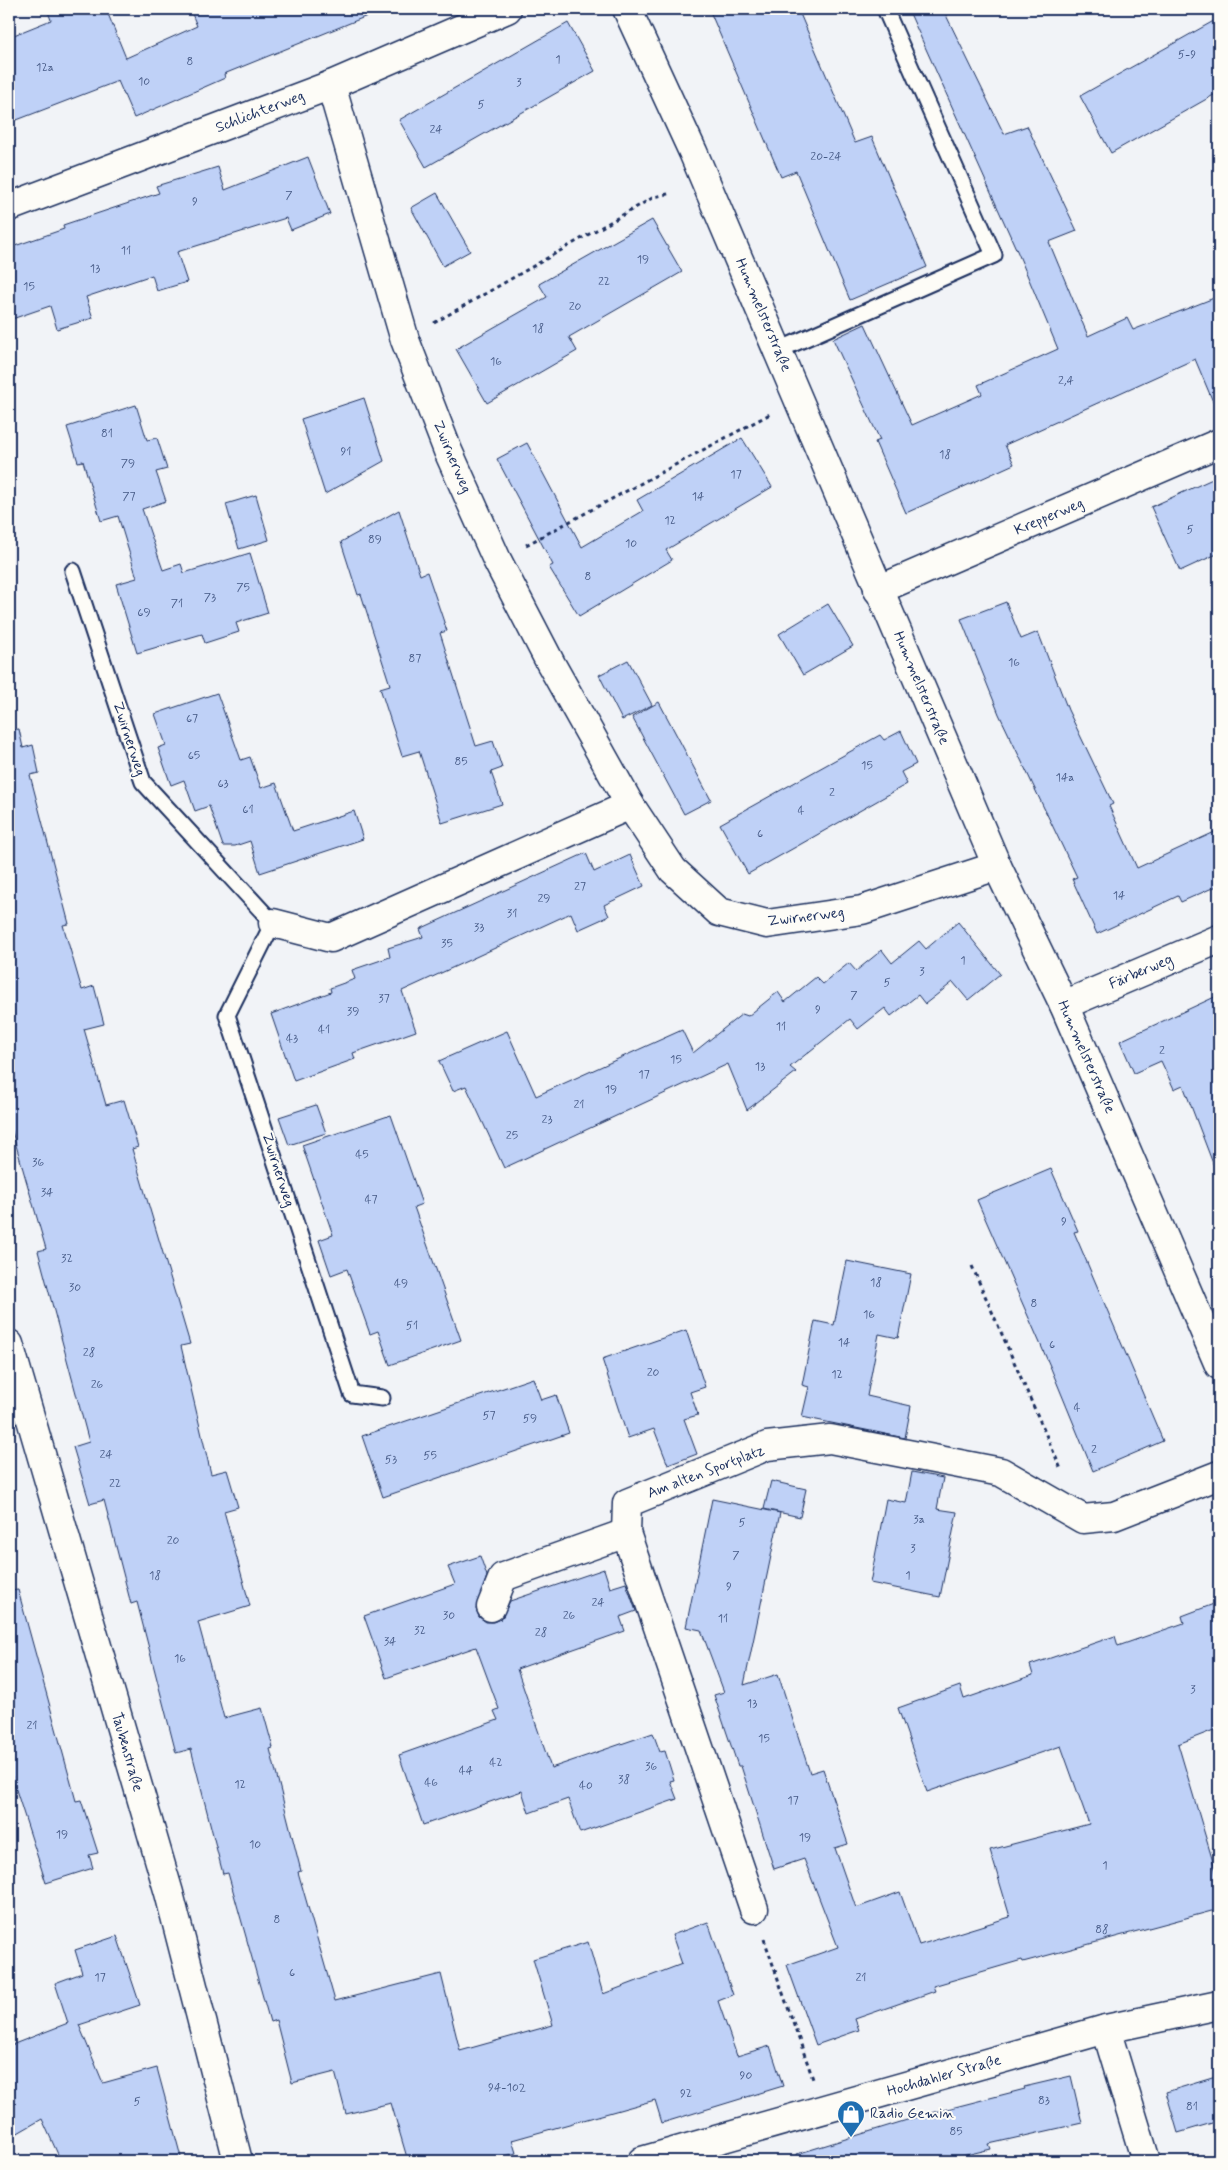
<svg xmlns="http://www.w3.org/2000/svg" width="1228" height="2170" viewBox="0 0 1228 2170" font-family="Mynerve,sans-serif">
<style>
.building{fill:#bfd1f7;stroke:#1b2f5e}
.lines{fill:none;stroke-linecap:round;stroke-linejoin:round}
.service-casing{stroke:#1b2f5e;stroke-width:19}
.minor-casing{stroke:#1b2f5e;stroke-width:31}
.secondary-casing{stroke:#1b2f5e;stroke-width:31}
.path{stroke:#1b2f5e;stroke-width:3;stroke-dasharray:4 4;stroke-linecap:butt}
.service{stroke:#fdfcf7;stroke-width:15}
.minor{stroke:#fdfcf7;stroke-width:28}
.secondary{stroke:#fdfcf7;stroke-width:28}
.labels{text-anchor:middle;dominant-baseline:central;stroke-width:4;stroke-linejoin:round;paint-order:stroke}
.number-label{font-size:12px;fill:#445884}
.street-label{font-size:15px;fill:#1b2f5e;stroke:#fdfcf7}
.poi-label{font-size:15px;fill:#1b2f5e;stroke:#fdfcf7;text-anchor:start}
</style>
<rect width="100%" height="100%" fill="#f1f3f7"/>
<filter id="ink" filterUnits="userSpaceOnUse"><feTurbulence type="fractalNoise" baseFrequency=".02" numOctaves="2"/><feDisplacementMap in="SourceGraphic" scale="10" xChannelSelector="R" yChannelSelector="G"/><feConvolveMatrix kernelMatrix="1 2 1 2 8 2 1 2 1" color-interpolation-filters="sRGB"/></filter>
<g filter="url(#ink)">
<g class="building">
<polygon points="47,9 106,9 126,58 197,26 190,9 382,10 224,74 225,78 134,118 118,81 9,123 9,37 51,20"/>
<polygon points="709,9 798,9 855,143 872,137 927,267 850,300 796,171 781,177"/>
<polygon points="908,9 943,9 1004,134 1027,126 1077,231 1049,242 1088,336 1127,318 1133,330 1219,296 1219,416 1195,359 1005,445 1014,464 906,513 875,442 880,440 833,339 865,324 912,425 982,394 978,385 1058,349 1018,253"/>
<polygon points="1219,18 1219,92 1111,153 1080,96"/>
<polygon points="568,23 595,71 426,167 399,120"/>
<polygon points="308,157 330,214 291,230 286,218 177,252 187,282 157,291 152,275 86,297 93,318 57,329 50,306 9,320 9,248 64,229 63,225 159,193 156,186 218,167 225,190"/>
<polygon points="437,193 470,251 443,266 411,208"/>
<polygon points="652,220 682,272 569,337 577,351 487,403 456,349 547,297 539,284"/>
<polygon points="364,398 384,461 325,494 301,419"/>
<polygon points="136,405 147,440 157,438 167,469 156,472 166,501 142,509 163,570 181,564 184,573 250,553 268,613 236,623 239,632 205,643 202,634 137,653 116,584 137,578 118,516 101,521 83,461 78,462 67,427"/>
<polygon points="742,438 772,487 666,550 672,560 579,616 549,567 553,565 497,459 527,443 582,547 643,511 637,500"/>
<polygon points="1219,476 1219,553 1180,571 1151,507"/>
<polygon points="256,495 269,540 239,549 226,504"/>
<polygon points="399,510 420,575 427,572 447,631 440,633 476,746 493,741 502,768 491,772 502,804 442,823 419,751 402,756 380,688 390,685 361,594 358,595 341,542"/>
<polygon points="1006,602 1021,639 1038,632 1068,710 1113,804 1109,806 1137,868 1219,830 1219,885 1181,902 1178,896 1097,934 1072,879 1077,877 999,714 961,619"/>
<polygon points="828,604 853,646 803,675 779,634"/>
<polygon points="628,660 652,705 622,720 599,675"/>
<polygon points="217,693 241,760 250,757 261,788 276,783 293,831 354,811 363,839 260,873 250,841 235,846 223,846 209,806 195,811 184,780 171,785 158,748 166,745 155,714"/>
<polygon points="659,702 711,800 684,814 632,717"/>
<polygon points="19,729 23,748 33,745 39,773 30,775 69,924 63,925 82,990 94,986 104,1024 84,1029 106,1105 124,1100 138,1147 132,1149 190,1344 181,1346 211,1474 227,1470 238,1507 224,1511 250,1606 198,1622 224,1718 262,1708 273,1748 270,1749 301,1871 298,1872 335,2001 441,1974 460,2051 553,2025 533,1959 588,1942 603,1994 682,1964 672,1935 708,1922 733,1995 718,2001 737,2056 770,2046 783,2086 662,2123 655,2100 512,2140 516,2153 487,2161 408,2161 391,2103 346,2114 335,2072 292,2083 276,2020 270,2022 228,1873 223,1874 191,1749 176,1753 137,1602 131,1604 104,1500 90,1504 73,1447 89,1442 38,1251 46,1249 9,1121 9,730"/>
<polygon points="901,731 916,764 901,772 907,784 748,874 720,824 880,735 884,740"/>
<polygon points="586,853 594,872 630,855 644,886 604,905 609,916 578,930 571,913 402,991 416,1031 353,1053 355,1059 294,1081 271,1014 331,992 330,988 355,979 352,970 390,957 388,948 423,937 420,929"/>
<polygon points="958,922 1000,974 968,1000 953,982 925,1004 918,995 891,1016 885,1008 858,1029 850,1019 790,1067 796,1072 747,1110 728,1064 504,1168 466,1086 453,1091 439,1061 507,1031 536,1096 682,1030 693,1053 742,1014 748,1016 778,992 785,1002 816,977 823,984 849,963 856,971 882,950 892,963 919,941 926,949"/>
<polygon points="1219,995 1219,1173 1217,1174 1183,1085 1174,1089 1161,1061 1134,1073 1120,1041"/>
<polygon points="316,1105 326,1133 289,1145 279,1117"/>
<polygon points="391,1115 422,1204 414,1207 461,1340 390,1365 378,1331 370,1334 347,1269 331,1275 319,1240 333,1235 302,1145"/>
<polygon points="1051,1169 1078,1231 1074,1232 1163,1441 1093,1471 1050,1366 977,1200"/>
<polygon points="847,1261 911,1274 898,1338 879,1334 867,1396 911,1406 905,1438 802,1417 809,1387 802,1385 815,1321 834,1325"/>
<polygon points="686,1330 705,1387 690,1392 698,1415 684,1419 697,1454 668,1465 654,1429 628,1438 602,1359"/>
<polygon points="533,1378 541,1400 556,1395 569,1433 383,1497 362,1436"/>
<polygon points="912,1472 943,1478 937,1509 957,1512 940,1597 870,1583 886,1499 906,1503"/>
<polygon points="771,1481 806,1489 800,1517 764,1509"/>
<polygon points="712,1499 780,1513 744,1685 778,1674 810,1773 823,1769 848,1844 835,1848 856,1908 900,1892 919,1945 1010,1917 990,1850 1089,1824 1061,1746 927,1792 898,1708 960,1686 964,1699 1033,1675 1030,1665 1115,1636 1118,1646 1184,1623 1182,1616 1219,1602 1219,1728 1178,1744 1219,1882 1219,1909 1023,1962 1022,1960 933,1986 935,1991 855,2019 859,2030 816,2045 787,1965 838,1947 804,1859 774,1869 741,1766 738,1766 714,1695 724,1692 701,1630 686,1627"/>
<polygon points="480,1556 487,1576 476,1609 479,1617 486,1622 494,1622 501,1619 510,1601 604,1569 610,1588 626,1583 636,1611 620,1617 625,1631 517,1669 551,1768 653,1733 660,1752 665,1751 674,1780 670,1781 677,1799 580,1833 568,1799 529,1813 522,1791 423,1825 399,1755 498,1720 494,1711 499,1709 476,1647 386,1678 364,1616 455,1584 448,1567"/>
<polygon points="18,1590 76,1801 81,1800 98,1853 89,1855 93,1868 46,1883 9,1768 9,1591"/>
<polygon points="117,1936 140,2005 79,2025 103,2083 157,2068 182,2161 61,2161 42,2119 9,2138 9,2046 68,2023 55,1983 82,1973 75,1950"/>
<polygon points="1071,2076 1082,2123 989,2144 991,2149 941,2161 798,2161 797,2154 920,2116 1025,2089 1024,2087"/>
<polygon points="1219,2076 1219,2121 1178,2133 1166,2092"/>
</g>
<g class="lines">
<g class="service-casing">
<g id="service">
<polyline points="779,350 994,255 885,9"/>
<polyline points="73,571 143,782 273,923 227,1015 352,1394 382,1398"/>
</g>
</g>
<g class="minor-casing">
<g id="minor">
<polyline points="627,9 693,152 997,866 1064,1005 1219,1365"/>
<polyline points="331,85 405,340 448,451 497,560 551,664 630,805 673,870 719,912 767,924 862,910 997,866"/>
<polyline points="9,207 331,85 507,9"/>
<polyline points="878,590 1219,443"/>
<polyline points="273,923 331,938 630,805"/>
<polyline points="1064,1005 1219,939"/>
<polyline points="9,1344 169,1893 238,2161"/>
<polyline points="491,1607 503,1577 626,1533"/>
<polyline points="754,1909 626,1533 627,1503 767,1446 830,1439 1001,1472 1083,1519 1114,1516 1219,1475"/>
<polyline points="1106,2029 1146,2161"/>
</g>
</g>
<g class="secondary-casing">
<polyline id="secondary" points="642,2161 1106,2029 1219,2005"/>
</g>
<g class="path">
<polyline points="434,323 654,197 672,193"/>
<polyline points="526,545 770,414"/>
<polyline points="972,1266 1061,1469"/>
<polyline points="764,1939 813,2079"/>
</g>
<use href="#service" class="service"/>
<use href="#minor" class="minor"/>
<use href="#secondary" class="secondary"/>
</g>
</g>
<defs>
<g id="shop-pin" transform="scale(1.4375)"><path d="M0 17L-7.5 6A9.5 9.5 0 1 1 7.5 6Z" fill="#1f6fb2" stroke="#fdfcf7"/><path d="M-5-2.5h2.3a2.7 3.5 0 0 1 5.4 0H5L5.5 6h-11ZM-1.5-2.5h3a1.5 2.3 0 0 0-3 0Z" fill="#fff"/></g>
</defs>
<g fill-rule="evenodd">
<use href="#shop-pin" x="851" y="2114"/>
</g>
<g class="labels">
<g class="number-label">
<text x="1187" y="55">5-9</text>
<text x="558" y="60">1</text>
<text x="190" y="62">8</text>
<text x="45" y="68">12a</text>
<text x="144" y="82">10</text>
<text x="519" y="83">3</text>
<text x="481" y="105">5</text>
<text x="436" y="130">24</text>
<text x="826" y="157">20-24</text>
<text x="289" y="196">7</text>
<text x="195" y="202">9</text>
<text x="126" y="251">11</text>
<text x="643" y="260">19</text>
<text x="95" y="269">13</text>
<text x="604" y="282">22</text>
<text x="29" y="287">15</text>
<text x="575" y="307">20</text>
<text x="538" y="329">18</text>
<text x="496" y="362">16</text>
<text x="1066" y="381">2,4</text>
<text x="107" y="434">81</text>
<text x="346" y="452">91</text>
<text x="945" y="455">18</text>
<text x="128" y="464">79</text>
<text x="736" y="475">17</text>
<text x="129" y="497">77</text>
<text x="698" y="497">14</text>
<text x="670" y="521">12</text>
<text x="1190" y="530">5</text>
<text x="375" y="540">89</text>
<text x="631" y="544">10</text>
<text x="588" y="577">8</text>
<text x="243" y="588">75</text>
<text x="210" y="598">73</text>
<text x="177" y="604">71</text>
<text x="144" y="613">69</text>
<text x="415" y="659">87</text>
<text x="1014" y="663">16</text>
<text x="192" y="719">67</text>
<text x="194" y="756">65</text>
<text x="461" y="762">85</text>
<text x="867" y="766">15</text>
<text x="1065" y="778">14a</text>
<text x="223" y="784">63</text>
<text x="832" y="793">2</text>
<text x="248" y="810">61</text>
<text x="801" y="811">4</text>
<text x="760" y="834">6</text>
<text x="580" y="887">27</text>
<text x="1119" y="896">14</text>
<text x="544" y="899">29</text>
<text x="512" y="914">31</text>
<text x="479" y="928">33</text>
<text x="447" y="944">35</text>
<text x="963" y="961">1</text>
<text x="922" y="972">3</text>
<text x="887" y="983">5</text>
<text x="854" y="996">7</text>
<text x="384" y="999">37</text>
<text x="818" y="1010">9</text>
<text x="353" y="1012">39</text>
<text x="781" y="1027">11</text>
<text x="324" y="1030">41</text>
<text x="292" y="1039">43</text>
<text x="1162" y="1051">2</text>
<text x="676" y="1060">15</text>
<text x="760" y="1067">13</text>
<text x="644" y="1075">17</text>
<text x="611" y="1090">19</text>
<text x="579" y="1105">21</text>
<text x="547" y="1120">23</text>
<text x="512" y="1136">25</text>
<text x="362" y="1155">45</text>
<text x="38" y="1163">36</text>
<text x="47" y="1193">34</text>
<text x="371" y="1200">47</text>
<text x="1064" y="1222">9</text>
<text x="67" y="1259">32</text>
<text x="876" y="1283">18</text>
<text x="401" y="1284">49</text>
<text x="75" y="1288">30</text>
<text x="1034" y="1304">8</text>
<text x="869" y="1315">16</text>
<text x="412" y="1326">51</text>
<text x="844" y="1343">14</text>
<text x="1052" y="1345">6</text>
<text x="89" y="1353">28</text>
<text x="653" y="1373">20</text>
<text x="837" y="1375">12</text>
<text x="97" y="1385">26</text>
<text x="1077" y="1408">4</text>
<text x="489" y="1416">57</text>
<text x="530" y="1419">59</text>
<text x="1094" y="1450">2</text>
<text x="106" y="1455">24</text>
<text x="430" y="1456">55</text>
<text x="391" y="1460">53</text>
<text x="115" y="1484">22</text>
<text x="919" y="1520">3a</text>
<text x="742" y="1523">5</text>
<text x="173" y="1541">20</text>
<text x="913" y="1549">3</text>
<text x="736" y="1556">7</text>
<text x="155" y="1576">18</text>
<text x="908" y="1576">1</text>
<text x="729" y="1587">9</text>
<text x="598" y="1603">24</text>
<text x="449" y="1616">30</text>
<text x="569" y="1616">26</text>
<text x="723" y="1619">11</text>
<text x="420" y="1631">32</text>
<text x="541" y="1633">28</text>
<text x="390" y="1642">34</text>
<text x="180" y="1659">16</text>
<text x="1193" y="1690">3</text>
<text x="752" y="1704">13</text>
<text x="32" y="1726">21</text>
<text x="764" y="1739">15</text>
<text x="496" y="1763">42</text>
<text x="651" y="1767">36</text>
<text x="466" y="1771">44</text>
<text x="624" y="1780">38</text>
<text x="431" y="1783">46</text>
<text x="240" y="1785">12</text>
<text x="586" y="1786">40</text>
<text x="793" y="1801">17</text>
<text x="62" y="1835">19</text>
<text x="805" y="1838">19</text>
<text x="255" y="1845">10</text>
<text x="1105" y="1866">1</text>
<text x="277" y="1920">8</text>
<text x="1102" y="1930">88</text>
<text x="292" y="1973">6</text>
<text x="100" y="1978">17</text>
<text x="861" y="1978">21</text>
<text x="746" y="2076">90</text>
<text x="507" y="2088">94-102</text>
<text x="686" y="2094">92</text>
<text x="1044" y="2101">83</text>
<text x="137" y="2102">5</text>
<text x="1192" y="2107">81</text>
<text x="956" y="2132">85</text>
</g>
<g class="street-label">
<text transform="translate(260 112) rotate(-21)">Schlichterweg</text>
<text transform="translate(763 315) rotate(67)">Hummelsterstraße</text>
<text transform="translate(452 457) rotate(67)">Zwirnerweg</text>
<text transform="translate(1049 517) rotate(-23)">Krepperweg</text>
<text transform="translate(921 688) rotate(67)">Hummelsterstraße</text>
<text transform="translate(129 739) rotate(72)">Zwirnerweg</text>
<text transform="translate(806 917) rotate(-7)">Zwirnerweg</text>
<text transform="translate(1141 972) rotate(-23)">Färberweg</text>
<text transform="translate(1086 1057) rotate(66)">Hummelsterstraße</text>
<text transform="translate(278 1170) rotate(72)">Zwirnerweg</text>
<text transform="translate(706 1472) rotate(-21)">Am alten Sportplatz</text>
<text transform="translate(127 1752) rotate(74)">Taubenstraße</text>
<text transform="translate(944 2076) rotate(-16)">Hochdahler Straße</text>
</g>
<g class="poi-label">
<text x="870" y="2114">Radio Gemin</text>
</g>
</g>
<rect width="1228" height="2170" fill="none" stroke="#fdfcf7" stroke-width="30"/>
<rect x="15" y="15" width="1198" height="2140" fill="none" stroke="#1b2f5e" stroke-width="2" filter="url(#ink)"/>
</svg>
